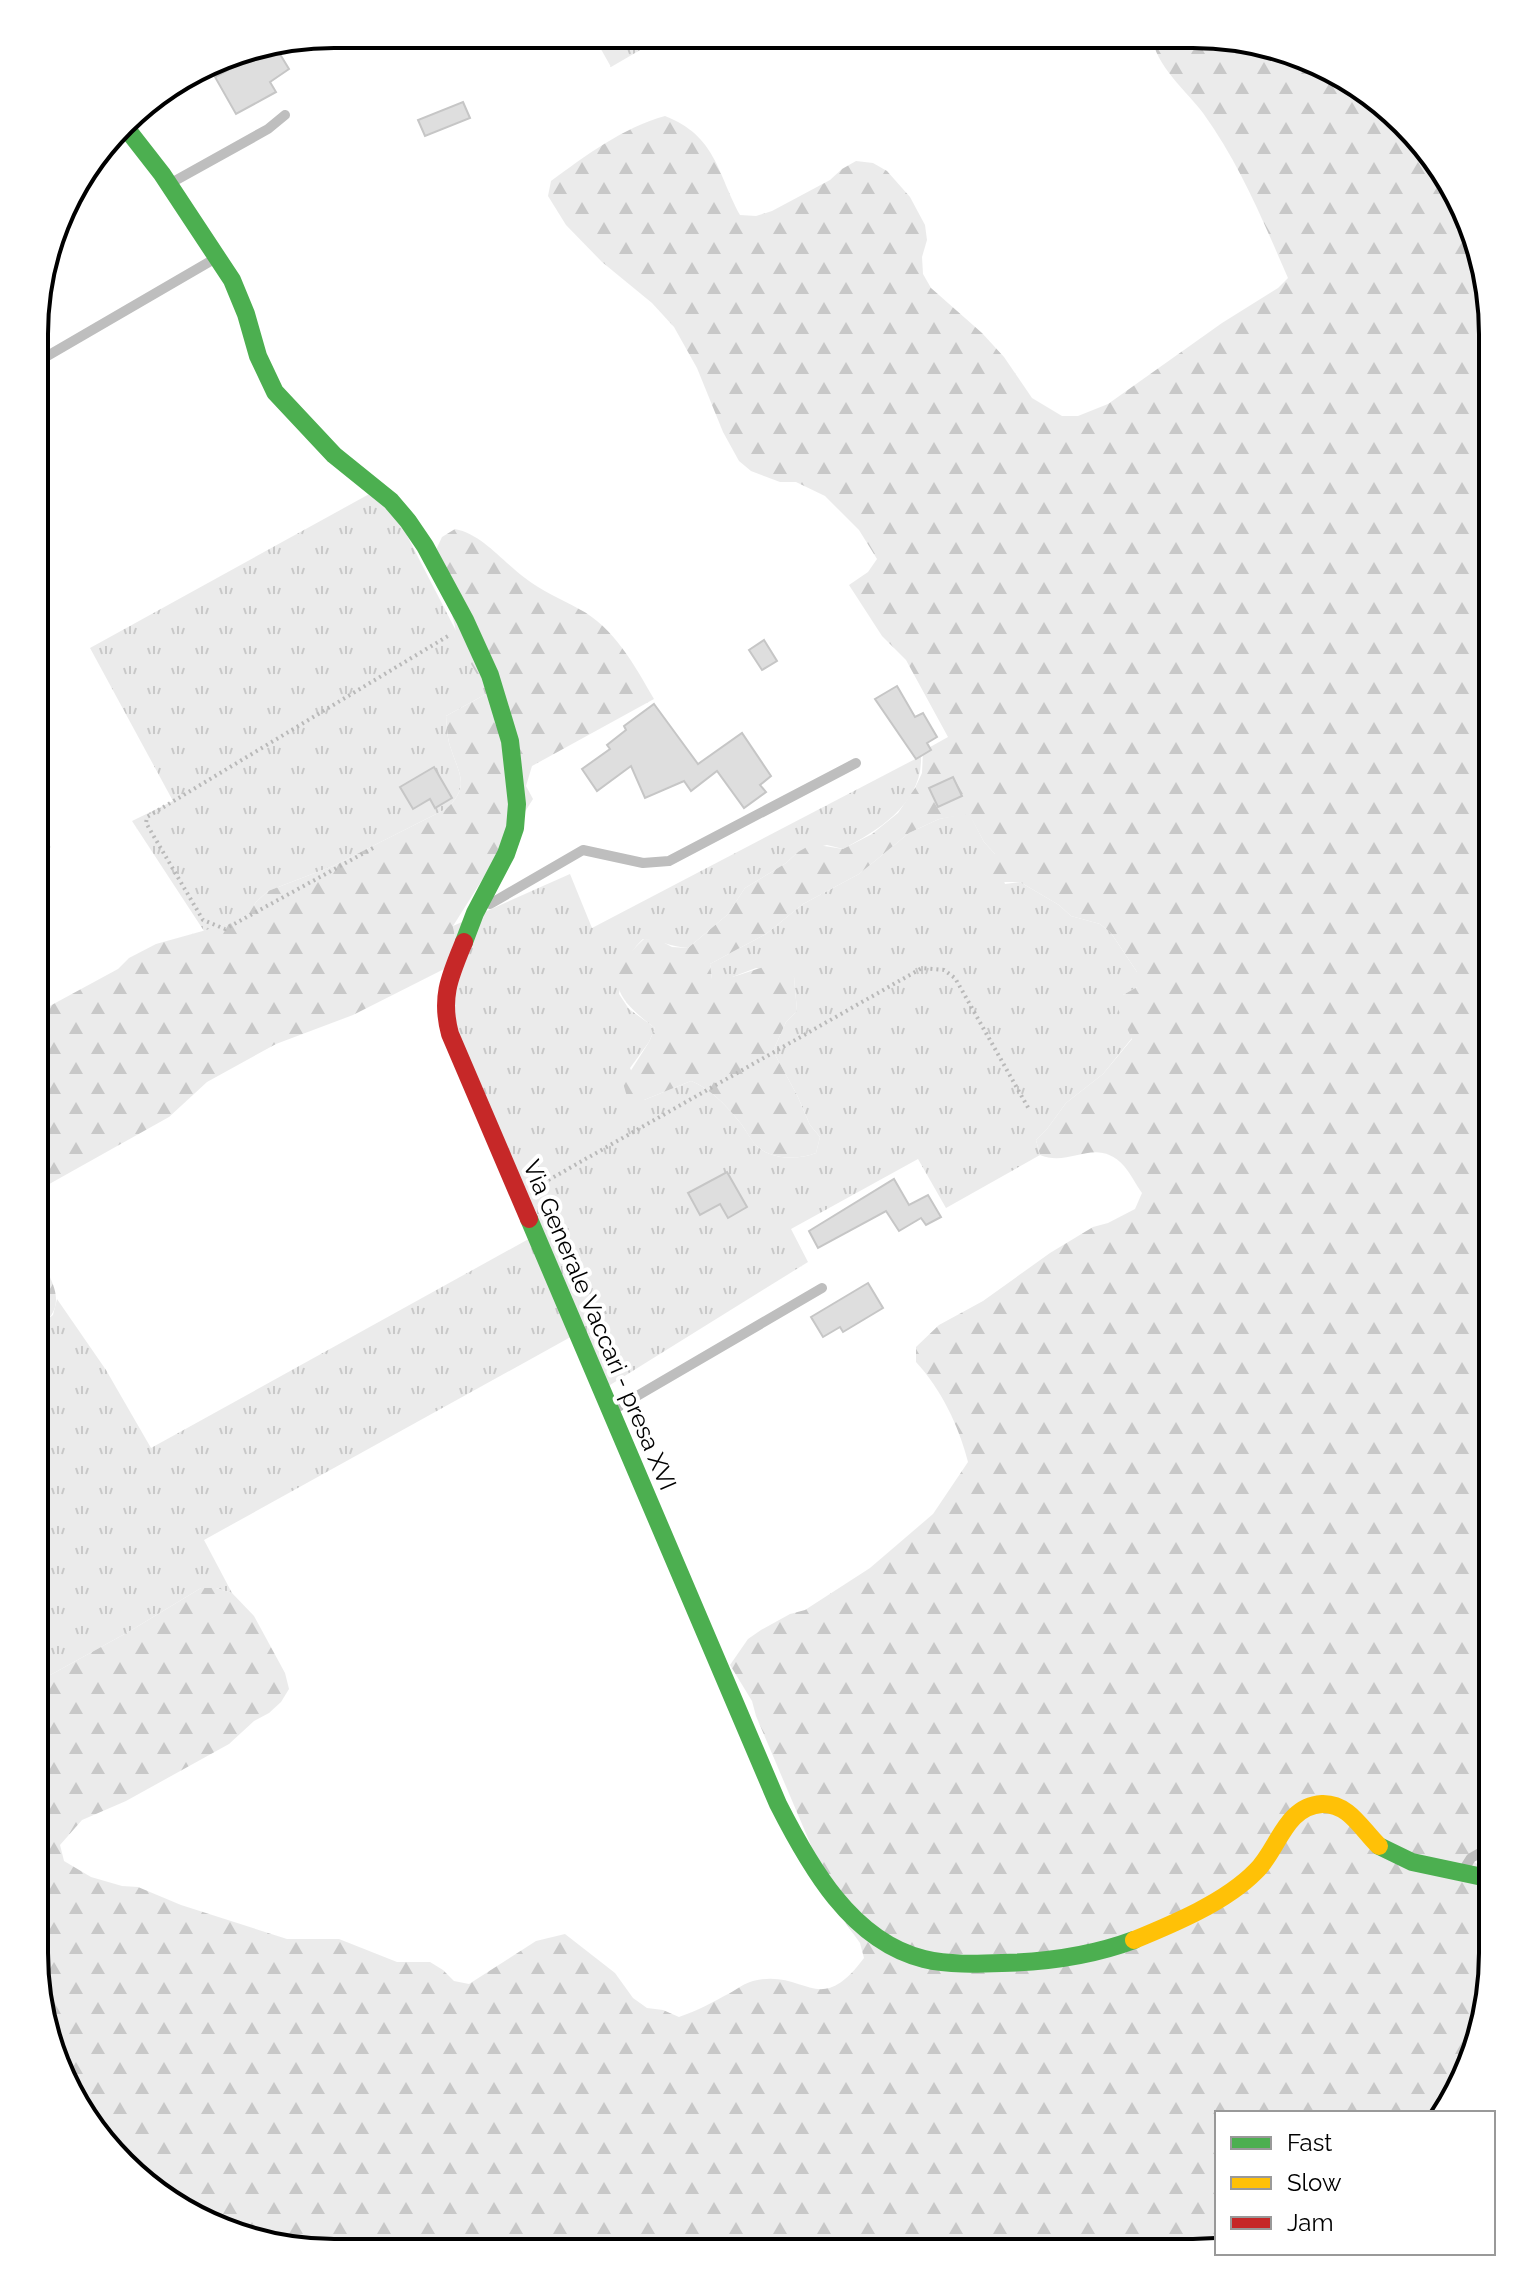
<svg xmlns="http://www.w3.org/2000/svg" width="1527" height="2287" viewBox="0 0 1527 2287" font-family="Raleway,sans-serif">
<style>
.grass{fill:url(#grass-tufts)}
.forest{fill:url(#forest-firs)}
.building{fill:#dedede;stroke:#c6c6c6;stroke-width:2}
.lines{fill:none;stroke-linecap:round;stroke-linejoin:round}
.path{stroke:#b9b9b9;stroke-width:4;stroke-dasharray:2 4;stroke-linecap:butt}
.lane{stroke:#bebebe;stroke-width:10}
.fast{stroke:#4caf50;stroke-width:18}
.slow{stroke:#ffc107;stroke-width:18}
.jam{stroke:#c62828;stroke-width:18}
.labels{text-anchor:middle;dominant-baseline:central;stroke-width:8;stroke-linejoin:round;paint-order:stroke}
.street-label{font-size:24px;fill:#000;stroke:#fff}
.rim{fill:none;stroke:#000;stroke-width:4}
</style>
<defs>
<pattern id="grass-tufts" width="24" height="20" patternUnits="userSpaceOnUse" patternTransform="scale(2)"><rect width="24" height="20" fill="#ebebeb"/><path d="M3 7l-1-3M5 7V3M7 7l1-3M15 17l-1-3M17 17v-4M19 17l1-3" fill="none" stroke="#c8c8c8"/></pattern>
<pattern id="forest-firs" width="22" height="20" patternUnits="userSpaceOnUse" patternTransform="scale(2)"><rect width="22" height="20" fill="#ebebeb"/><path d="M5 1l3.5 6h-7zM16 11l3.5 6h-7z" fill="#c8c8c8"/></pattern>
</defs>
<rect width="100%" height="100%" fill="#fff"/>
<g class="grass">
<polygon points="593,35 666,35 611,67"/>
<path d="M382,487L488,693L446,716C447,728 447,738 451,749C460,776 470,787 446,809L333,866L268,891L256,902L248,915L235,922L204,931L132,821L173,801L90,648Z"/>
<path d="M921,756C923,803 879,830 843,849L827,845L798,852L786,863L745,888L727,915L688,948C671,947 660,940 643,939C625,956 623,971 619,994L629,1009L655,1028L649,1042L630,1068L644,1100L691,1081C710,1088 729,1108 742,1125C747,1132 751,1140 757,1146C772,1160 798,1160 816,1153L820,1137L810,1125L797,1095L773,1051L786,1022L797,1011L794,977L756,968L727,979H712L710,964L766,934L803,904L859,874L909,833L939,819L969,813L984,842L995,854L1005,884L1020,882L1059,905L1071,916L1100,924L1111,933L1137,972V987L1123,995L1126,1024L1132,1038L1103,1074L1066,1103L1047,1129L1036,1140L1040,1155L946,1208L918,1159L791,1229L808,1262L602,1390L576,1334L204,1540L232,1593L216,1588H201L130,1631L34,1684L35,1329L53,1315L57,1299L106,1370L151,1448L534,1236L443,1026L457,949L453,926L570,874L592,928Z"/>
</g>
<g class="forest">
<path d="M1153,36L1232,37L1307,57L1375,96L1431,151L1470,219L1493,334L1492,1845L1469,1858L1492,1875V1973L1477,2050L1446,2113H1217V2248L1193,2253L295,2250L286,2248L283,2241L269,2235L255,2240L220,2230L152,2191L96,2136L57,2068L34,1953V1684L130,1631L201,1588H216L232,1593L254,1616L285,1673L289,1689L281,1702L269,1713L254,1721L229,1744L126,1801L82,1820L60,1845L64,1861L91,1877L122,1886L138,1887L181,1905L287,1939H339L397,1962H430L443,1970L454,1981L469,1984L536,1941L565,1934L615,1973L633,1998L647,2008L663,2010L679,2017C697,2011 713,2002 730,1993C737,1989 745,1983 753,1981C806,1968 818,2020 864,1958L860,1943L842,1918L756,1716L752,1701L730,1665L748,1639L761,1630L790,1614L805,1610L870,1568L933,1514L968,1462C959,1426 941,1389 916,1362V1347L939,1325L983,1301L1050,1253L1093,1227L1108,1223L1135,1209L1142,1193C1136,1185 1131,1174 1124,1166C1096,1135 1071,1168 1040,1155L1036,1140L1047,1129L1066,1103L1103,1074L1132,1039L1118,1009L1123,995L1137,987V972L1111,933L1100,924L1071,916L1059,905L1020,882H988L986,865L995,854L984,842L969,814L939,819L909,833L859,874L803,904L766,934L710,964L712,979C739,980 760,963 787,964L794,977L797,1011L786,1022L773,1051L797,1095L810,1125L820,1137L816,1153C798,1160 772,1160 757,1146C751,1141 747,1132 742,1125C729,1108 710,1088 691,1081L644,1100H628L623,1083L649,1042L655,1028C615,998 601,978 644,939L659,940L672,947L688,948L727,915L745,888L786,863L798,852L812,844L843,849L872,834L898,813L915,788L922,773L923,751L948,737L906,660L882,636L849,585L868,572L877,559L859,530L825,496L796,482H780L751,471L739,461L723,432L697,368L674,327L652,303L602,262L566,225L548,196L551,181C585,156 624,127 665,116C716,136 717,172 740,215L756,216L772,211L830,180L842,169L856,161L873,163L887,171L910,197L925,225L927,240L922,257L923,274L931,288L982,333L1004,357L1032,398L1062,416H1078L1108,404L1222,323L1278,288L1288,278C1263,221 1240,164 1203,113C1188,93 1152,62 1153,36Z"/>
<path d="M455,529C482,534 503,562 525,578C542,591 561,599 579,609C614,627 635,666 654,699L532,766L526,786L533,799L453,926L457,949L454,964L353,1015L276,1044L207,1082L169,1117L35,1192V1014L118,969L129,958L156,944L235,922L248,915L256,902L268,891L333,866L446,809C470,787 460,776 451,749C447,738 447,728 446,716L488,693L457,640L455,626L435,552L442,537Z"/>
<polygon points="36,827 51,847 36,859"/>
<path d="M35,1251C51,1278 73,1308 35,1329Z"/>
</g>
<g class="building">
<polygon points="275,46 289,69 270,82 276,92 236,114 215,77 255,55 257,58"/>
<polygon points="463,102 470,118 425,136 418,120"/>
<polygon points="764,640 777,661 762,670 749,650"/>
<polygon points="897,686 915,717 923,713 937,737 927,743 931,750 916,759 875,699"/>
<polygon points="654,704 698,764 742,733 771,776 760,785 766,792 744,808 717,771 691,791 684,781 645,798 631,766 597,791 582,769 610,749 607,745 626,730 624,726"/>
<polygon points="434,767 452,798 435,808 430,799 413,809 400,787"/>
<polygon points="953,777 962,796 938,807 929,788"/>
<polygon points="727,1172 747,1207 728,1218 720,1204 700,1215 688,1193"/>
<polygon points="894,1179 909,1205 928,1195 941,1217 926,1225 921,1218 899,1231 886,1211 818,1248 809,1231"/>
<polygon points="868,1283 883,1308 843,1332 840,1327 823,1337 811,1317"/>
</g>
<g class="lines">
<g class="path">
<polyline points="373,848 225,929 203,920 146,823 147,817 448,636"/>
<polyline points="538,1186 922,968 944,970 955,978 1030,1111"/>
</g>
<g class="lane">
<polyline points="105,147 128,133"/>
<polyline points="171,183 268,129 285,115"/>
<polyline points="37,362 216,258"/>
<polyline points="490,904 583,850 643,863 669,861 856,763"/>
<polyline points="613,1410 822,1288"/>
<polyline points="1464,1869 1471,1858 1492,1846"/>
</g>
<g class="fast">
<polyline points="123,124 162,174 232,280 246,314 258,356 275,392 334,455 391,501 408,521 425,546 465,620 490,675 510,741 517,804 515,828 506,854 475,913 464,942"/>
<path d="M529,1219L778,1804C809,1865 851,1941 924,1959C949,1965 976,1964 1002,1963C1047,1962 1091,1956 1134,1940"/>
<polyline points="1379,1846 1412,1862 1492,1879"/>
</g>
<path class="slow" d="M1134,1940C1173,1924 1226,1902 1256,1871C1278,1850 1285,1806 1322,1804C1349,1803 1362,1830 1379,1846"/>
<path class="jam" d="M464,942C450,976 440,997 450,1034L529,1219"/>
</g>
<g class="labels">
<g class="street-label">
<text transform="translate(600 1325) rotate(67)">Via Generale Vaccari - presa XVI</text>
</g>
</g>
<path d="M0 0H1527V2287H0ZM334 48H1193A286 286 0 0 1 1479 334V1953A286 286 0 0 1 1193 2239H334A286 286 0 0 1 48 1953V334A286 286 0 0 1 334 48Z" fill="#fff" fill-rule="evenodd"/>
<path class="rim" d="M334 48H1193A286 286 0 0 1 1479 334V1953A286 286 0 0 1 1193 2239H334A286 286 0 0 1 48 1953V334A286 286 0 0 1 334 48Z"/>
<rect x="1215" y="2111" width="280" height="144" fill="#ffffff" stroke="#999999" stroke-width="2"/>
<rect x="1231" y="2137" width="40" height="12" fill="#4caf50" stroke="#999999" stroke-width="2"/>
<text x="1287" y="2151" font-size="24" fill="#000000">Fast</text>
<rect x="1231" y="2177" width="40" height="12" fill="#ffc107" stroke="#999999" stroke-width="2"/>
<text x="1287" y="2191" font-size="24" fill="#000000">Slow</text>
<rect x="1231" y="2217" width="40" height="12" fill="#c62828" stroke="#999999" stroke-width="2"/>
<text x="1287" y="2231" font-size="24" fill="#000000">Jam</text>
</svg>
